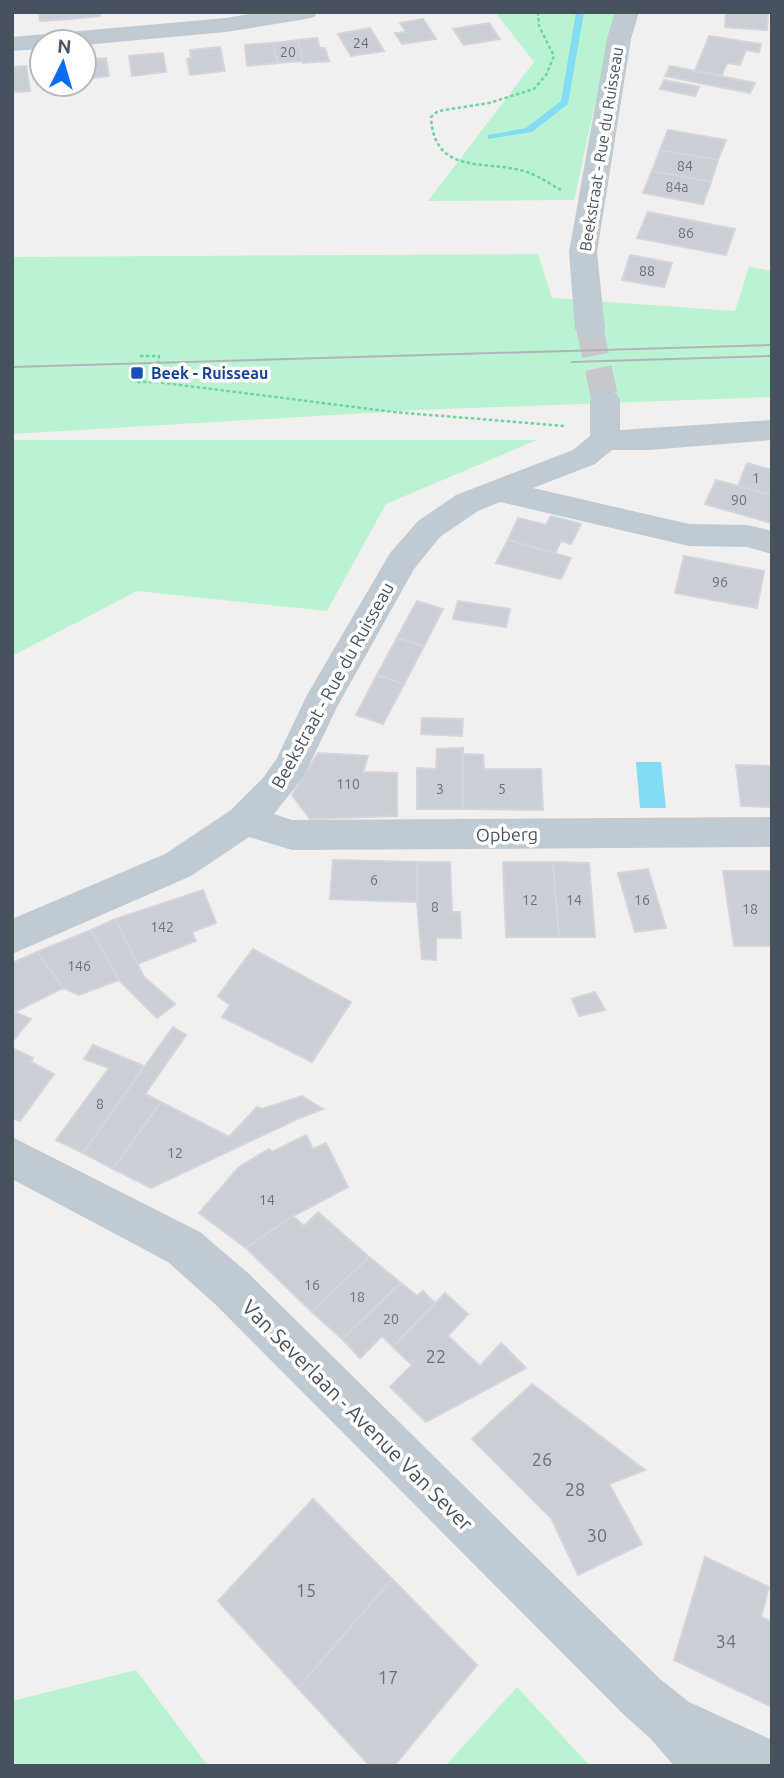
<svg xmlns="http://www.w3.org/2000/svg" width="784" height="1778" viewBox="0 0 784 1778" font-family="Ubuntu,sans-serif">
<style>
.green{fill:#baf3d1}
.water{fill:#83dcf4}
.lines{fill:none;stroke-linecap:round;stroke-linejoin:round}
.stream{fill:#83dcf4;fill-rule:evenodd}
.building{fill:#cbced5;stroke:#d3d5dc;stroke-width:2}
.minor-tunnel{stroke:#c7c8cb;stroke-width:27;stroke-dasharray:27 13;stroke-linecap:butt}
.path{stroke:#6fd5a3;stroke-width:2.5;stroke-dasharray:3.5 2.5;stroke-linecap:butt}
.minor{fill:#bfcad3;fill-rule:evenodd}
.tram{stroke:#b1b4ba;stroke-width:2}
.transit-dot{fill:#1a4fb4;stroke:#fff;stroke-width:2.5}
.labels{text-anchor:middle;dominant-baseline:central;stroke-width:7;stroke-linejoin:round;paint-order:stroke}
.number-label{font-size:14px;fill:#67727c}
.far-street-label{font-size:16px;fill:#46535f;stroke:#fff}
.far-transit-label{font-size:16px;font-weight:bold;fill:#164399;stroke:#fff;text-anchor:start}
.street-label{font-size:18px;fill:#46535f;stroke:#fff}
.near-number-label{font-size:18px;fill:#67727c}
.near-street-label{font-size:21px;fill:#46535f;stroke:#fff}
</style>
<rect width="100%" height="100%" fill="#f2efef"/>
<g class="green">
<polygon points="495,12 615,12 574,200 428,201 534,62"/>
<polygon points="538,254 552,298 735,311 749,267 772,271 772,397 418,410 12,434 12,257"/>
<polygon points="12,440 537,440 386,504 327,611 137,591 12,656"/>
<polygon points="136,1670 208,1766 12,1766 12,1701"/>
<polygon points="517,1687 590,1766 445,1766"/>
</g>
<polygon class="water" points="636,762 661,762 666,808 640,808"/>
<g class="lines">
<polygon class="stream" points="576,12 584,12 568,104 532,132 488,139 488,135 526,128 561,101"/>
</g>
<g class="building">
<polygon points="39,12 69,12 70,19 40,21"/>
<polygon points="69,12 99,12 100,16 70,19"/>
<polygon points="726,12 768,13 767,30 725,27"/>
<polygon points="423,19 436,39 402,44 395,33 406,32 400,23"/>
<polygon points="489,23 500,39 464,45 453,29"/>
<polygon points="370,28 384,51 351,56 338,34"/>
<polygon points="709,36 761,44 759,52 746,50 740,65 727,63 722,75 695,71"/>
<polygon points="317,38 320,48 325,48 329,61 303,63 298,40"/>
<polygon points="298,40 303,61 278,63 273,43"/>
<polygon points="273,43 278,63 247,66 245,45"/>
<polygon points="220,47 225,71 190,75 187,59 191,58 190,50"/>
<polygon points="163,53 166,72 132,76 129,56"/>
<polygon points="106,58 109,76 84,79 84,60"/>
<polygon points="26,66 30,91 12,92 12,67"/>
<polygon points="670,66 755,83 750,93 665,76"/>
<polygon points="664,80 699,87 695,96 660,89"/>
<polygon points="668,130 726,140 718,160 660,150"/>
<polygon points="660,150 718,160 711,182 652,171"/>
<polygon points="652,171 711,182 703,204 643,193"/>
<polygon points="648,212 735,229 726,255 637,238"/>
<polygon points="630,255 672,263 664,287 622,280"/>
<polygon points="747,463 772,470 772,495 738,486"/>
<polygon points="716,480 772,495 771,523 705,504"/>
<polygon points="551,516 581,524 571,544 561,541 555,553 508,540 518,518 546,525"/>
<polygon points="508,540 571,558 561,579 496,563"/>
<polygon points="684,556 764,571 757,608 675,593"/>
<polygon points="417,601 443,609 424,646 397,638"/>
<polygon points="458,601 510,609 506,627 453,619"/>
<polygon points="397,638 424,646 404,684 377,675"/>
<polygon points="377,675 404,684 383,724 356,715"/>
<polygon points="422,718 463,719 462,736 421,734"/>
<polygon points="463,748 463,809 417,809 417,768 436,769 437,749"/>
<polygon points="318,753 368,756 363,772 397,773 397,816 310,819 292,795"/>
<polygon points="463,754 483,755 484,769 541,769 543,810 463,809"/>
<polygon points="736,765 771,766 772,807 741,806"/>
<polygon points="333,860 417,862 417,902 330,899"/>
<polygon points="417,862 450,862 452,912 460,912 461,938 436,938 436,960 422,959 417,902"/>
<polygon points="503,862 553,862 559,937 506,937"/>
<polygon points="553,862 589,863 595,937 559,937"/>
<polygon points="648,869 666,928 635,932 618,873"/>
<polygon points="723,871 772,871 772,946 734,946"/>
<polygon points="203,890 216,923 192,932 196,941 137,964 115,919"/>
<polygon points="115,919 144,977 175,1004 157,1018 119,980 91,930"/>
<polygon points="91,930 119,980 79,995 63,988 37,952"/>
<polygon points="253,949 351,1002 312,1062 222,1017 230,1005 218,996"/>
<polygon points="37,952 63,988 15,1012 12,1011 12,963"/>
<polygon points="595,992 605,1010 579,1016 572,999"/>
<polygon points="12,1011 31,1019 12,1042"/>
<polygon points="173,1027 186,1035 145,1094 161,1102 113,1169 83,1153"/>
<polygon points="93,1045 144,1066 83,1153 56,1140 109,1068 84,1059"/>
<polygon points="12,1048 33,1058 31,1062 54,1074 20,1121 12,1118"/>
<polygon points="302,1096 323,1109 297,1119 151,1188 113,1169 161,1102 229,1137 257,1107 262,1109"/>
<polygon points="306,1135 313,1149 326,1143 348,1187 293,1216 246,1248 199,1213 239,1167 269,1149 272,1152"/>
<polygon points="318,1212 369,1257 312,1312 246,1248 293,1216 304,1226"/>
<polygon points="369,1257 401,1283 342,1339 312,1312"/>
<polygon points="401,1283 417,1296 423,1291 435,1303 393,1347 382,1336 360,1358 342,1339"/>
<polygon points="445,1293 468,1314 448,1336 480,1366 501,1343 526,1368 426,1422 390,1387 412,1365 393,1347"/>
<polygon points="532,1384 645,1470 609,1484 642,1544 578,1575 551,1518 472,1439"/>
<polygon points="313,1499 392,1579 298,1688 218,1601"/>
<polygon points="705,1557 769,1587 761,1617 772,1622 772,1707 674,1660"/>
<polygon points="392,1579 477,1665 394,1766 370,1766 298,1688"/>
</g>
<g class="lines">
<polyline class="minor-tunnel" points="590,329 605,400"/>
<g class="path">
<path d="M538,12L539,26L554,56L546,75L534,89L489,103L438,111L431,117C434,177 487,159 527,172C539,176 550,184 561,190"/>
<polyline points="140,356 159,356 156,382"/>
<polyline points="137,382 156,382 394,412 564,426"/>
</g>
<g class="minor">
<polygon points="261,12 318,12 314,17 306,19 226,32 84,45 84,42 42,42 42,49 12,51 12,37 226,18"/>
<polygon points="615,12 639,12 631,39 597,252 605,329 600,335 590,338 580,335 575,329 569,252 607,39"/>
<polygon points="605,390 616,393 620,400 620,430 772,420 772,440 649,450 612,450 595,464 533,488 689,524 747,525 772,531 772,554 747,547 689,546 500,502 478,511 440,537 414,569 337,707 304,776 274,814 292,820 772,817 772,847 292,850 249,837 191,876 12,954 12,919 165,854 231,810 263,778 277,758 307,695 390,553 418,521 456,495 573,450 590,436 590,400 594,393"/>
<polygon points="12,1137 200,1232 248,1273 660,1679 689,1702 772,1740 772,1766 674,1766 650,1738 624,1715 216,1305 168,1262 12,1179"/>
</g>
<g class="tram">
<polyline points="572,362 772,356"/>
<polyline points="12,367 772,345"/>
</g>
</g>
<rect class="transit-dot" x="130" y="366" width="14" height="14" rx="3.5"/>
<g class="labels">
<g class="number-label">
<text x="361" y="43">24</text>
<text x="288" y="52">20</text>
<text x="685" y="166">84</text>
<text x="677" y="187">84a</text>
<text x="686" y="233">86</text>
<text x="647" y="271">88</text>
<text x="756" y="478">1</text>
<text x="739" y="500">90</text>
<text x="720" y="582">96</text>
<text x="348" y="784">110</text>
<text x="440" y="789">3</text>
<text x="502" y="789">5</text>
<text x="374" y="880">6</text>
<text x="530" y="900">12</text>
<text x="574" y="900">14</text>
<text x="642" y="900">16</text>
<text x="435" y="907">8</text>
<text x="750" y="909">18</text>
<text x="162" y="927">142</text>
<text x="79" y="966">146</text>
<text x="100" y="1104">8</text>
<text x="175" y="1153">12</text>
<text x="267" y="1200">14</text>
<text x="312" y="1285">16</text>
<text x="357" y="1297">18</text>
<text x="391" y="1319">20</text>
</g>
<g class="far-street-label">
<text transform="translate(601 149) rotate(-81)">Beekstraat - Rue du Ruisseau</text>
</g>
<g class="far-transit-label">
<text x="151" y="373">Beek - Ruisseau</text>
</g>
<g class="street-label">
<text transform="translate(332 685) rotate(-61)">Beekstraat - Rue du Ruisseau</text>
<text transform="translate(507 834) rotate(-1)">Opberg</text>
</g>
<g class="near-number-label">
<text x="436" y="1356">22</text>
<text x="542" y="1459">26</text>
<text x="575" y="1489">28</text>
<text x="597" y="1535">30</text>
<text x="306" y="1590">15</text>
<text x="726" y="1641">34</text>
<text x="388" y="1677">17</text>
</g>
<g class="near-street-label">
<text transform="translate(358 1415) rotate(45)">Van Severlaan - Avenue Van Sever</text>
</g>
</g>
<rect width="784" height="1778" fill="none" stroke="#46535f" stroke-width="28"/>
<g transform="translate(63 63) rotate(5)"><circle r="33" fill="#ffffff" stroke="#b5babf" stroke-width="2"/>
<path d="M0-5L12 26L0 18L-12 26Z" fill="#086df3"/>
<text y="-10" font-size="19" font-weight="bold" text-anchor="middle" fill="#46535f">N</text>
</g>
</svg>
